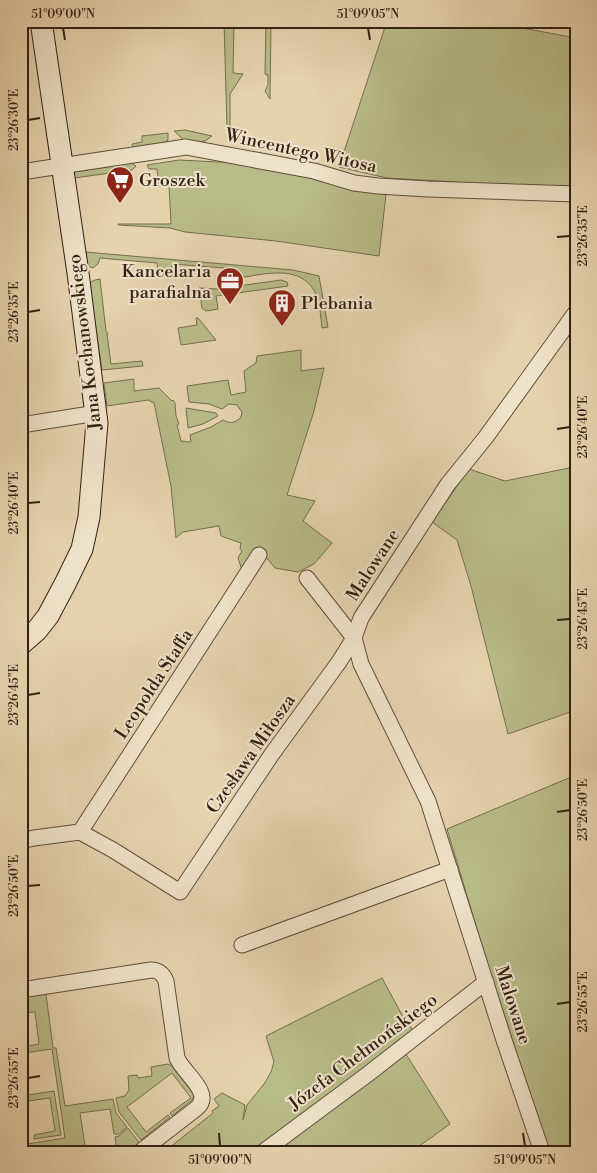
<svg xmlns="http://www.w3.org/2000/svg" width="597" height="1173" viewBox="0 0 597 1173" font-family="'Libre Bodoni',serif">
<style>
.green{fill:#b7bb88;stroke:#756e4d}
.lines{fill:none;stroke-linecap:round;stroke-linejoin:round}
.street-casing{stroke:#604e39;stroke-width:17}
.secondary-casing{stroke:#332112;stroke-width:23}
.street{stroke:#eee2ca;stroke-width:15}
.secondary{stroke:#eee2ca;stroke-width:21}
.ticks{fill:none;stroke:#332112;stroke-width:2}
.labels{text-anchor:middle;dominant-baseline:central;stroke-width:4;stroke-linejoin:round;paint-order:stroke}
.street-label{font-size:18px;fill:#332112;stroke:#eee2ca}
.poi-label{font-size:18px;fill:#332112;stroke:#eee2ca;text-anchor:start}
.neatline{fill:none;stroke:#332112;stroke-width:2}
.ticks-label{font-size:12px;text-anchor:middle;fill:#332112}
</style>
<rect width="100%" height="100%" fill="#e5d3ae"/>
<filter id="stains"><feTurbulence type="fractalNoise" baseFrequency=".004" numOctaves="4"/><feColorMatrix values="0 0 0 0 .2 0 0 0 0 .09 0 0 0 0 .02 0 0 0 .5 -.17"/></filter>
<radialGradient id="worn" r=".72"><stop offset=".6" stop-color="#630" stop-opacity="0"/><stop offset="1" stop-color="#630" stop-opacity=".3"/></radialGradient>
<g class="green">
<polygon points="224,21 234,21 233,73 243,74 230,94 230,128 227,129"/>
<polygon points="266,21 271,21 270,99 265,91 268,85 268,75 265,74"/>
<polygon points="387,21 505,21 506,25 576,38 576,189 387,178 339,167"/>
<polygon points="185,130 212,136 205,141 187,143 174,131"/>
<polygon points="168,133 168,140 160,146 133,148 132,144 142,142 142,136"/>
<polygon points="179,160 239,163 386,194 379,256 276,241 185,232 170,228 118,225 118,224 171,224 169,185 159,186 157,169 149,169 147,165"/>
<polygon points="132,163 136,166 132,170 74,178 74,172"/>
<path d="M85,252L293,270L319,276L328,327L322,328C321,318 320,307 317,297C304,261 261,275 233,279L227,276L224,268L172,264L171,273L158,272L157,263L100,258L98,264L93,268L87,266Z"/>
<polygon points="100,279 106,331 108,334 107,334 111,364 142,361 143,366 102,370 89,283 95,280"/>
<polygon points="281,280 287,282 288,286 216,296 218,309 206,311 202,308 199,288 217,289"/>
<polygon points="196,318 198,318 216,340 181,345 178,328 197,325"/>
<path d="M301,350V371L324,368L314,411L287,495L315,501L303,521L332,543L314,564L298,572L275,568L258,547L242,570L238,558L242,551L240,549L241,543L221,536L219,526L183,532L176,538L171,486L154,403L148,400L107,406L104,383L134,379V391L159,388L172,401L173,400L175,403L176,416L179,424L177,425L181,441L191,442L190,435L211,427L223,420C230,424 236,423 241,417L242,412L237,405L229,404L222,409L209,404L189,402L187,386L228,380L231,395L246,392L244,371L256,363L257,356Z"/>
<polygon points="186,408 216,413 218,416 203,424 188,428"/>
<polygon points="576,464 576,710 508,734 471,586 457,540 432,522 469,469 505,481 569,468"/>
<polygon points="576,775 576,1152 549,1152 486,959 447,829"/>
<polygon points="382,978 402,1015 414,1032 399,1043 450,1124 411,1152 164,1152 213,1113 212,1111 219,1106 214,1099 222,1093 245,1105 243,1120 247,1105 264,1084 271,1072 274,1062 266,1036"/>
<polygon points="46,994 53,1048 56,1048 65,1106 113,1099 116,1113 127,1127 119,1134 114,1134 110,1109 80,1113 86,1152 21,1152 21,1145 65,1138 52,1049 24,1053 23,1047 39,1044 35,1012 21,1013 21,997"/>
<polygon points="168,1064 172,1066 194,1094 193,1099 172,1116 170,1113 191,1098 172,1073 127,1107 146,1132 168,1115 170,1117 141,1140 119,1112 116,1098 125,1096 129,1090 128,1076 137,1075 138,1078 152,1076 151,1067"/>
<polygon points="54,1091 61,1135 34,1139 34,1135 55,1131 50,1098 21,1102 21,1096"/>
<polygon points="128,1128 140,1144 130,1152 117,1152 115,1137 119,1136"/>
</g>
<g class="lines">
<g class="street-casing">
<g id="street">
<polyline points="21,172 186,147 314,171 354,183 378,186 428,189 576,194"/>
<polyline points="21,425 97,413"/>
<polyline points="80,832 259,555"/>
<polyline points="21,841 34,838 80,832 113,850 180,892 272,754 339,662 354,638 307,578"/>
<polyline points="242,945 450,869"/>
<path d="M21,990L151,970C159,970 163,974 166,981L177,1058C183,1073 214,1093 197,1108L140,1152"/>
<polyline points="263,1152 368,1074 486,982"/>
<polyline points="542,1152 504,1040 428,801 361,664 354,638 361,618 448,484 486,437 576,312"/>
</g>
</g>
<g class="secondary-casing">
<polyline id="secondary" points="21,644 37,630 48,616 66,582 82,549 89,517 97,423 78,273 41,21"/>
</g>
<use href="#street" class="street"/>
<use href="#secondary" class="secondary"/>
</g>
<path class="ticks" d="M63,28L65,40M368,28L370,40M28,120L40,118M557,237L570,236M28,312L40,310M557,429L570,427M28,503L40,502M557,620L570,619M28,695L40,693M557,812L570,810M28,886L40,885M557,1004L570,1002M28,1078L40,1076M219,1133L220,1146M523,1133L525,1146"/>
<defs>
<g id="supermarket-pin" transform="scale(1.4375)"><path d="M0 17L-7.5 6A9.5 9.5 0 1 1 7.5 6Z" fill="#8f2418" stroke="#eee2ca"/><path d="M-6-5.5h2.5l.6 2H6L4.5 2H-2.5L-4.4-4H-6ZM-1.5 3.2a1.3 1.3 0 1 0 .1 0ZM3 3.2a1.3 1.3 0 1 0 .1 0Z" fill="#fff"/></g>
<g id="office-pin" transform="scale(1.4375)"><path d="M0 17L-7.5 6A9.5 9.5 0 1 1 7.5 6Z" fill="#8f2418" stroke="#eee2ca"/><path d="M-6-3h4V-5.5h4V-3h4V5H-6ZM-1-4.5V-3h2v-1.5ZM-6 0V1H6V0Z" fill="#fff"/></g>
<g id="building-pin" transform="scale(1.4375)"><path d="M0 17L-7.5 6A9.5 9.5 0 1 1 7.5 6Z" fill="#8f2418" stroke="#eee2ca"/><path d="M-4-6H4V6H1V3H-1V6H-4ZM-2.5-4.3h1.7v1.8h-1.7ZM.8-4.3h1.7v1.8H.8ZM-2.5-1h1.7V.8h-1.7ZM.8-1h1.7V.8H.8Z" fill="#fff"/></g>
</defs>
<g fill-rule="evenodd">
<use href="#supermarket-pin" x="120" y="180"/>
<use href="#office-pin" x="230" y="281"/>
<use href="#building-pin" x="282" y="303"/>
</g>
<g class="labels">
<g class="street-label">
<text transform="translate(301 151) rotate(12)">Wincentego Witosa</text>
<text transform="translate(85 342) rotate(-97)">Jana Kochanowskiego</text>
<text transform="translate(373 565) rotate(-57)">Malowane</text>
<text transform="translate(154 684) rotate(-57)">Leopolda Staffa</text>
<text transform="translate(251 754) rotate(-55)">Czesława Miłosza</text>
<text transform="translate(513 1005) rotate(72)">Malowane</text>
<text transform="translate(363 1052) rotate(-37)">Józefa Chełmońskiego</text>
</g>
<g class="poi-label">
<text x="139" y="180">Groszek</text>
<text x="211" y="271" text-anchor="end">Kancelaria<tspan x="211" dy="21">parafialna</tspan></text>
<text x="301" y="303">Plebania</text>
</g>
</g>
<rect width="597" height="1173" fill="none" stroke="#e5d3ae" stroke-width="55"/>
<rect x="28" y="28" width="542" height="1118" class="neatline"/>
<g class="ticks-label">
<text x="63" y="18">51°09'00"N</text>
<text x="368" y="18">51°09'05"N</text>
<text transform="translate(14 120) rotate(-90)" y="4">23°26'30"E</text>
<text transform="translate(583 236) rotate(-90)" y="4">23°26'35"E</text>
<text transform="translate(14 312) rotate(-90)" y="4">23°26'35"E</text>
<text transform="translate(583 427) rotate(-90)" y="4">23°26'40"E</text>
<text transform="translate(14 503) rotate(-90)" y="4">23°26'40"E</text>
<text transform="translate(583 619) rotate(-90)" y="4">23°26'45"E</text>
<text transform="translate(14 695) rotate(-90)" y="4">23°26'45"E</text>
<text transform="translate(583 810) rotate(-90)" y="4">23°26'50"E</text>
<text transform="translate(14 886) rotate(-90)" y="4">23°26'50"E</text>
<text transform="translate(583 1002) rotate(-90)" y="4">23°26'55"E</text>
<text transform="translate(14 1078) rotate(-90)" y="4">23°26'55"E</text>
<text x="220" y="1164">51°09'00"N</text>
<text x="525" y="1164">51°09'05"N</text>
</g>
<rect width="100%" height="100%" filter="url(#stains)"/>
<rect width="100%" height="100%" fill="url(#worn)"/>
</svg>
